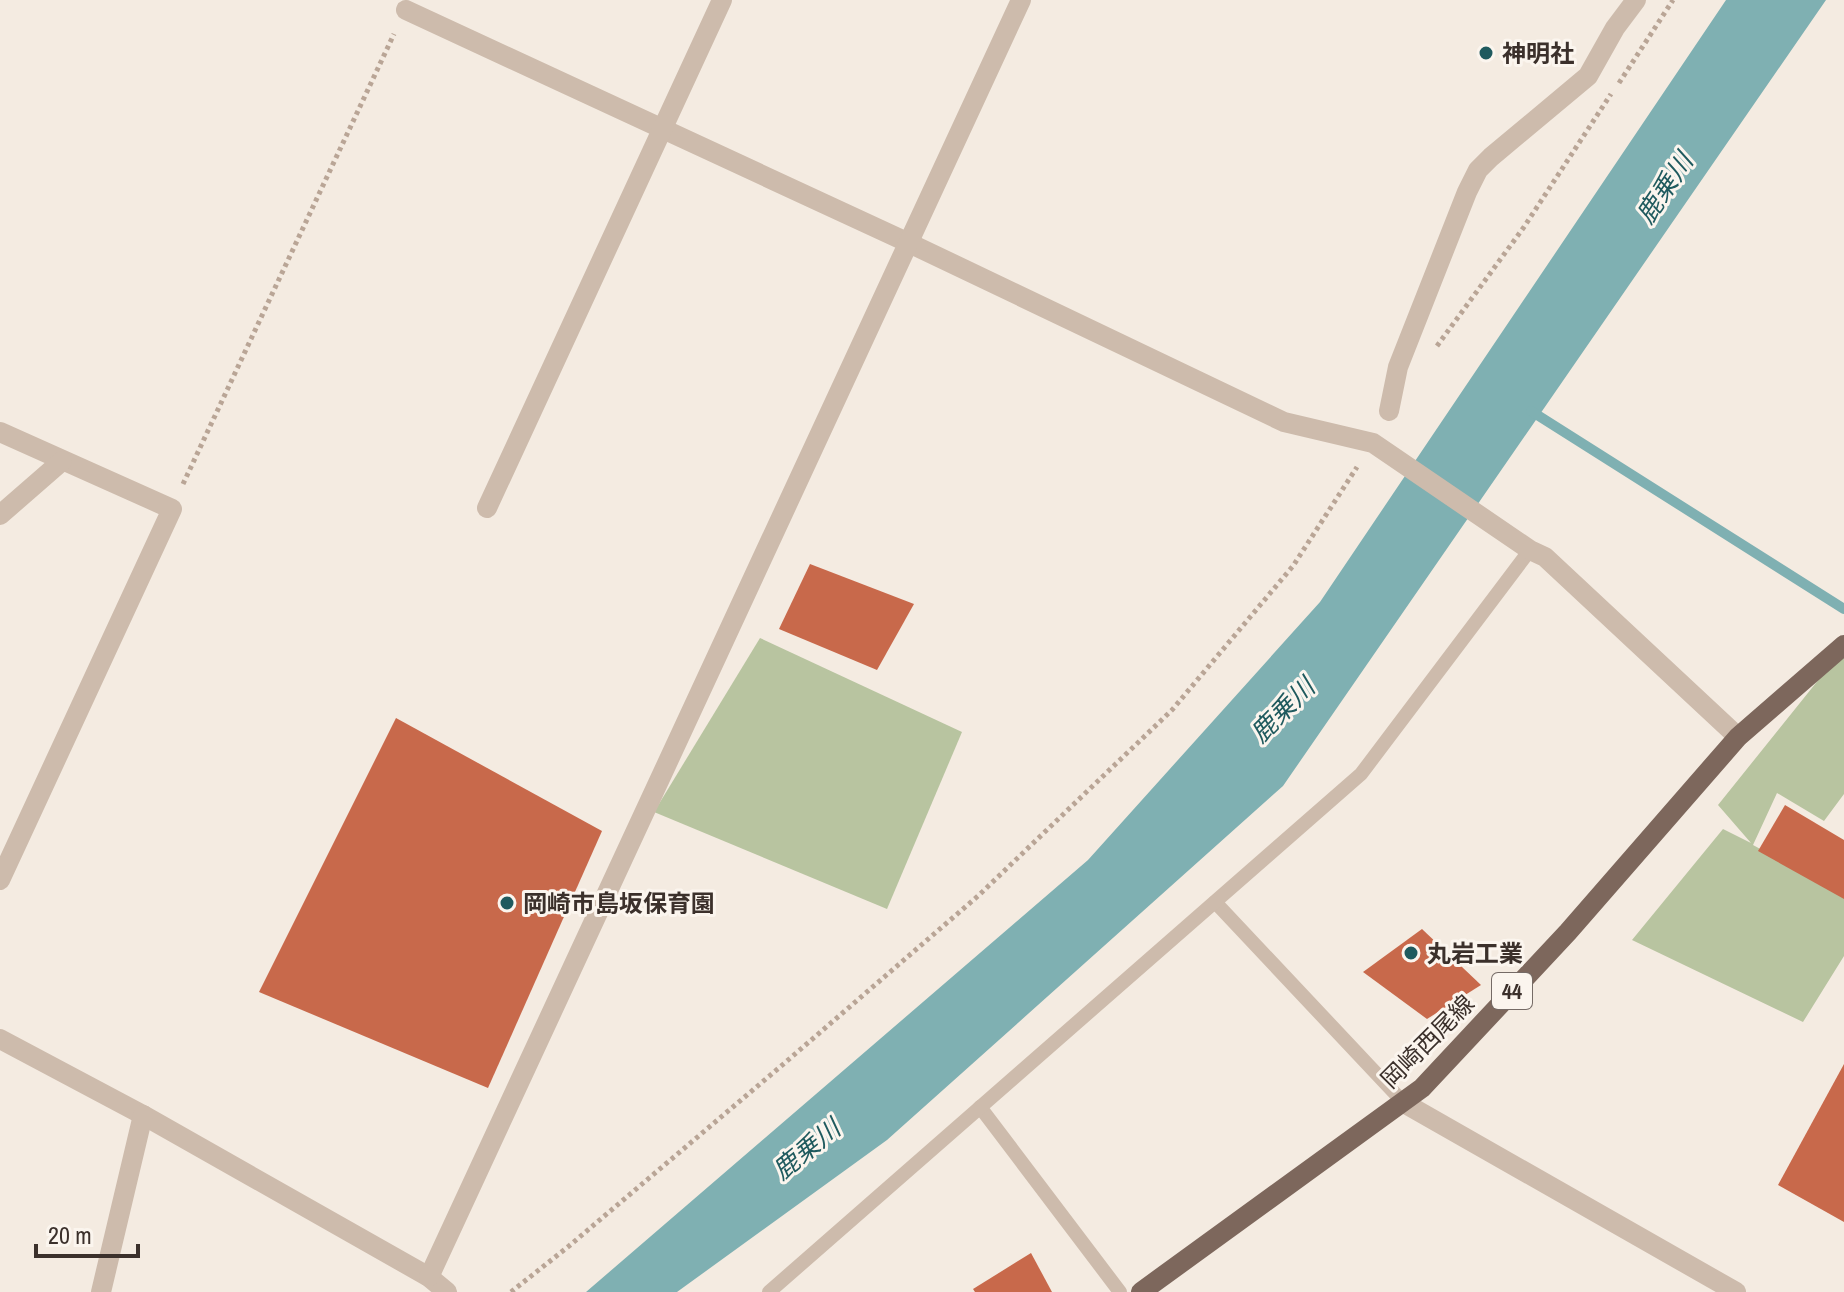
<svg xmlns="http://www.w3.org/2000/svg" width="1844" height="1292" viewBox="0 0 1844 1292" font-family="'Archivo Narrow','Noto Sans JP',sans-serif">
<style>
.green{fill:#b8c4a0}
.water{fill:#7fb0b2}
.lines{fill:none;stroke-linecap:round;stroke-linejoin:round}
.stream{stroke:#7fb0b2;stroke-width:10}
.building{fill:#c8694b}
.path{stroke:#b9a596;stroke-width:5;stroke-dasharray:4 4;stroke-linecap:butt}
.service{stroke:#cdbbac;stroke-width:14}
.minor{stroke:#cdbbac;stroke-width:20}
.primary{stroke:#7d675c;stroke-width:20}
.poi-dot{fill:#1f5a5e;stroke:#fbf5ee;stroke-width:3}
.labels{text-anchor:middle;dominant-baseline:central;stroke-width:6;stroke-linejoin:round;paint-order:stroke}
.shield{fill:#fbf5ee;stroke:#756b66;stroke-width:2}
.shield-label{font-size:22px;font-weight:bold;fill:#3b302b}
.poi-label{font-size:24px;font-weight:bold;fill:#3b302b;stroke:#fbf5ee;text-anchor:start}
.street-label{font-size:24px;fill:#3b302b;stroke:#fbf5ee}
.water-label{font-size:26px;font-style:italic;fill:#1f5a5e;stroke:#fbf5ee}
</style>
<rect width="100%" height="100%" fill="#f4ebe1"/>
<g class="green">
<polygon points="760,638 962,732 887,909 654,812"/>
<polygon points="1844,648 1844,794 1824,821 1777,793 1753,845 1844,895 1844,956 1803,1022 1632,940 1723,829 1751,843 1718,805"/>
</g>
<polygon class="water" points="1726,0 1826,0 1283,786 887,1140 677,1292 586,1292 1088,860 1320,602"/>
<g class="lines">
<polyline class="stream" points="1531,411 1844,609"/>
</g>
<g class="building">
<polygon points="810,564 914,604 877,670 779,629"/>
<polygon points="396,718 602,831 488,1088 259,992"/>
<polygon points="1785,805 1844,840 1844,899 1758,851"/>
<polygon points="1422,929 1481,985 1427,1019 1363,972"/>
<polygon points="1844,1064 1844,1222 1778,1185"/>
<polygon points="1031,1253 1052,1292 975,1292 973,1289"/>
</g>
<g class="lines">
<g class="path">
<polyline points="1619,83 1673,0"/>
<polyline points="1437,346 1524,227 1611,94"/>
<polyline points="183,484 394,34"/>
<polyline points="511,1292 569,1246 780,1067 978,896 1172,710 1293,566 1357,467"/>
</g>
<g class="service">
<polyline points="1215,902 1404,1103"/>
<polyline points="980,1107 1120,1292"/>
<polyline points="769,1292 1361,774 1530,550"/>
</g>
<g class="minor">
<polyline points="406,10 909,243 1284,422 1373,443 1530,550 1545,557 1738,737"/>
<polyline points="1389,411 1398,367 1467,192 1478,170 1491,157 1588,76 1615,28 1636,0"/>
<polyline points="0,432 172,509 0,880"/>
<polyline points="487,508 722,0"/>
<polyline points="0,515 62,461"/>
<polyline points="0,1039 143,1115 429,1277 447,1292"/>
<polyline points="1404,1103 1736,1292"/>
<polyline points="429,1277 1021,0"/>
<polyline points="101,1292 143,1115"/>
</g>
<polyline class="primary" points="1141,1292 1422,1088 1568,932 1738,737 1844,645"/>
</g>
<g class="poi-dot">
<circle cx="1486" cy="53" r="8"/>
<circle cx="507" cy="903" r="8"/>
<circle cx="1411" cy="953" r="8"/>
</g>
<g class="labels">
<rect class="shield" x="1492" y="973" width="40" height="36" rx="6"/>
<g class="shield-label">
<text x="1512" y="991">44</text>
</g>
<g class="poi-label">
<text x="1502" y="53">神明社</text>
<text x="523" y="903">岡崎市島坂保育園</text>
<text x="1427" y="953">丸岩工業</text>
</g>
<g class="street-label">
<text transform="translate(1427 1041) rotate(-45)">岡崎西尾線</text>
</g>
<g class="water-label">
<text transform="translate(1664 188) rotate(-56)">鹿乗川</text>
<text transform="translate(1282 710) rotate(-45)">鹿乗川</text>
<text transform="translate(806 1149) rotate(-39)">鹿乗川</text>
</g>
</g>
<path d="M36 1244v12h102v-12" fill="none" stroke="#3b302b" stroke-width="4"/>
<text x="48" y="1244" font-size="24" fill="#3b302b" stroke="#fbf5ee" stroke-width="6" paint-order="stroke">20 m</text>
</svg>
